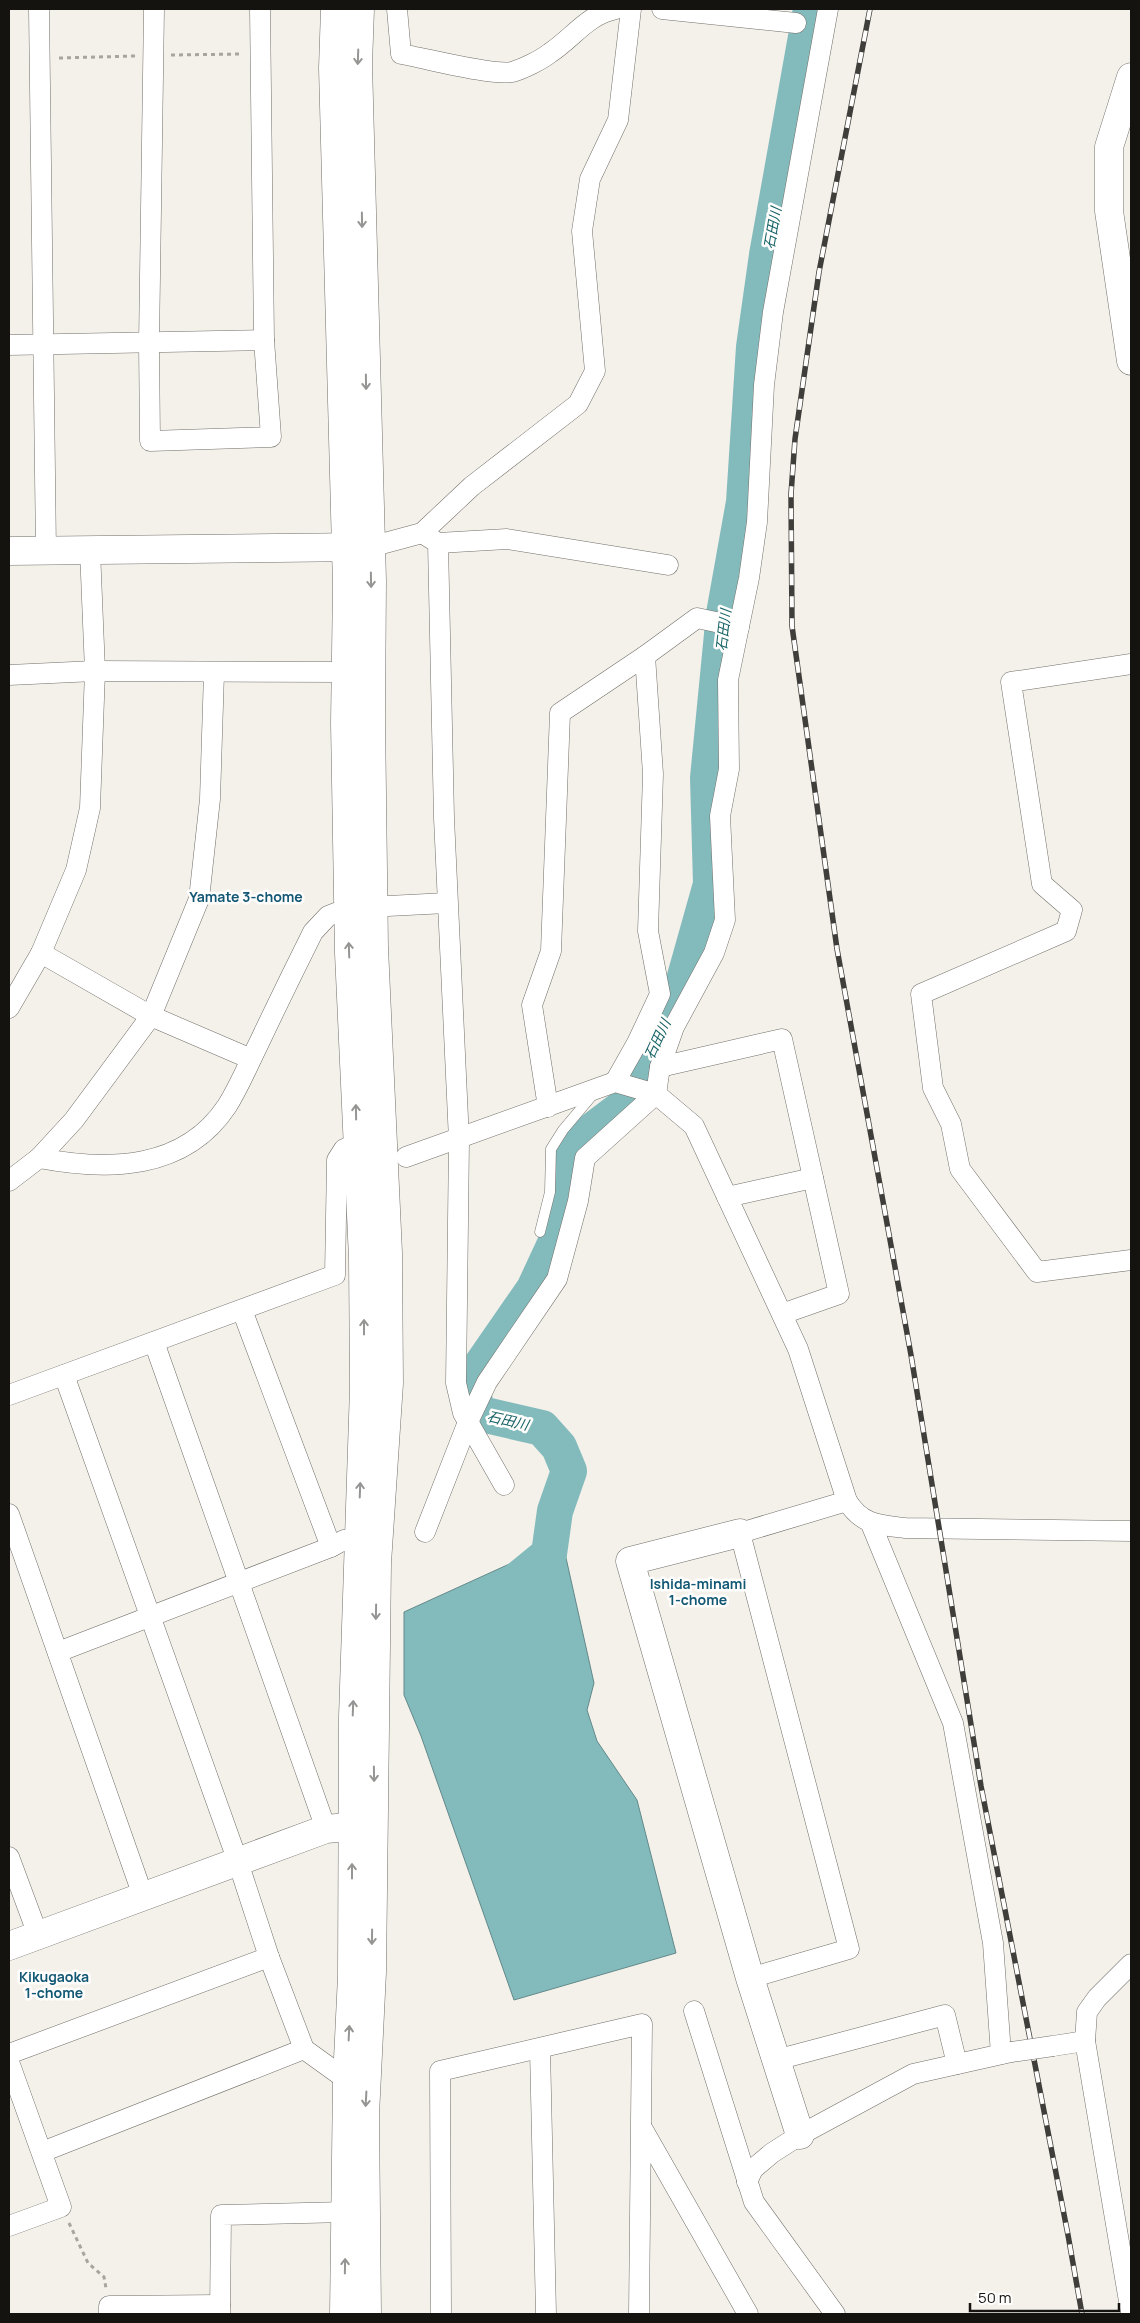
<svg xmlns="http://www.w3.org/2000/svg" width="1140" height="2323" viewBox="0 0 1140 2323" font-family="Manrope,'Noto Sans JP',sans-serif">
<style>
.water{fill:#83bbbd;stroke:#628989}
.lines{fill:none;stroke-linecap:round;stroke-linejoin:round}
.river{stroke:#83bbbd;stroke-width:36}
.lane-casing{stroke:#726f69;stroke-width:11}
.street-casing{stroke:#726f69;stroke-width:21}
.secondary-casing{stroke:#726f69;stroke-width:29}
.path{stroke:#a8a5a0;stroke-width:3;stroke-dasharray:4 4;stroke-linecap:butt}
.lane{stroke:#fff;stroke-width:10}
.street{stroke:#fff;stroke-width:20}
.secondary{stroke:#fff;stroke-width:28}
.rail-casing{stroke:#403e3b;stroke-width:5.5}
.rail{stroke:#fffefd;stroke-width:4;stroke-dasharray:11;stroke-linecap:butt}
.street-bridge-casing{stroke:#726f69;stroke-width:21;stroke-linecap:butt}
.street-bridge{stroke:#fff;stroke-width:20}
.oneway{stroke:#959593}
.labels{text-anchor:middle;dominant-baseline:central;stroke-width:5;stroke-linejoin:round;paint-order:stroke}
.water-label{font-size:14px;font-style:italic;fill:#176366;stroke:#fffefd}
.neighbourhood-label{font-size:14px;font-weight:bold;fill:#125774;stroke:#fffefd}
</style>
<rect width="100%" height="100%" fill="#f4f0ea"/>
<polygon class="water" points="562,1540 594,1683 587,1710 597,1741 637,1800 676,1953 514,2000 421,1736 404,1695 404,1612"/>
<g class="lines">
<polyline class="river" points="516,1581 549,1554 555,1511 569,1471 559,1447 542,1428 477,1413 471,1380 534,1289 560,1233 573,1145 626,1105 684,980 711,884 708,778 724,614 744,502 754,347 767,255 811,9"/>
<g class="lane-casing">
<polyline id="lane" points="540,1232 550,1192 551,1149 563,1130 595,1092"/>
</g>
<g class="street-casing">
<g id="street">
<polyline points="39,9 46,551"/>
<polyline points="154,9 149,343 150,441 271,437 264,340 260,9"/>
<path d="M397,9L401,54C425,58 492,76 512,72C523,69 541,60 550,53C574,37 587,15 616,9"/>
<polyline points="662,9 796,23"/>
<polyline points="9,345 264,340"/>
<polyline points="422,533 438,543 444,818 459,1140 456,1383 463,1413 504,1485"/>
<polyline points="438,543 507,539 668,565"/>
<polyline points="370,547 422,533 472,486 578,404 595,371 582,231 590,179 618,120 631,9"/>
<polyline points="645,656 697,618 739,627"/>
<polyline points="1131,664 1011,682 1042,884 1072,910 1066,931 921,994 933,1088 951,1124 960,1169 1037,1272 1131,1260"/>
<polyline points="9,675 95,671 345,672"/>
<polyline points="41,953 151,1016 251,1059"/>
<polyline points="9,1008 41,953 76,870 90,808 95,671 90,550"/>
<polyline points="660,1067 782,1039 839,1294 782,1314"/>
<polyline points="548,1107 532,1005 551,951 560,713 645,656 653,774 648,931 660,994 637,1043 615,1082"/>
<path d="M406,1157L615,1082L656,1094L694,1126L798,1349L847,1501C862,1525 879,1525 905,1528L1131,1531"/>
<path d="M39,1158C107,1171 184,1171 227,1106C239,1087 248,1065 258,1045C276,1007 294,970 313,932L328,916L348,908L447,903"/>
<polyline points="9,1181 39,1158 74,1120 151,1016 199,899 210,799 214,673"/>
<polyline points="727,1197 813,1178"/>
<polyline points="242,1310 331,1547 344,1540 359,1538"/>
<polyline points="154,1342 326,1829"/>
<polyline points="64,1375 238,1862 269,1957 304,2049 347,2080"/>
<polyline points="9,1395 335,1275 337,1160 344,1149 357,1144"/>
<polyline points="9,1514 143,1896"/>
<polyline points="871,1524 953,1723 993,1943 1001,2054"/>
<polyline points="425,1532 468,1422 487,1382 557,1279 578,1201 585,1158 656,1094 660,1067 674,1027 714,953 725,920 720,816 729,769 728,680 749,578 757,522 764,385 773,312 828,9"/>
<polyline points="58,1652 331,1547"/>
<polyline points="9,1857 38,1935"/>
<polyline points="1131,1964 1097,1998 1087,2012 1085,2041 1131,2313"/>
<polyline points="750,1978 849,1949 740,1533 847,1501"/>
<polyline points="694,2011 754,2202 835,2314"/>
<polyline points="1053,2046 1085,2041"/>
<polyline points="540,2049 546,2314"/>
<polyline points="9,2054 269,1957"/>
<polyline points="776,2060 945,2015 957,2064"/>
<polyline points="9,2062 61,2207 9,2226"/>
<polyline points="642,2128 748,2314"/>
<polyline points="42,2152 304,2049"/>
<polyline points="747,2182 753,2169 772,2153 800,2135 913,2074 1011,2052"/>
<polyline points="109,2314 109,2306 220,2305"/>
<polyline points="220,2314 221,2215 346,2212"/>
<polyline points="441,2314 440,2071 642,2024 639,2314"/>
</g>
</g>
<g class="secondary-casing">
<g id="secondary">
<polyline points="335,9 333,68 347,585 345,723 349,953 363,1258 364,1388 353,1717 352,1976 347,2080 344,2314"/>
<polyline points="360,9 358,64 372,581 371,718 374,948 388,1253 389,1383 377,1563 372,1972 365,2115 367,2314"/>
<polyline points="1131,77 1109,147 1109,211 1131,361"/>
<polyline points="9,551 363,547"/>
<polyline points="740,1533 630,1561 750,1978 800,2135"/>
<polyline points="9,1946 326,1829 370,1825"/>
</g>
</g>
<g class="path">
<polyline points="171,55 243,54"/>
<polyline points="59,58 135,56"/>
<polyline points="69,2223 88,2263 104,2277 106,2288"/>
</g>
<use href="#lane" class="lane"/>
<use href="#street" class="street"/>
<use href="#secondary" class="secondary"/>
<g class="rail-casing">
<polyline id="rail" points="870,9 819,272 795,439 791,494 792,626 837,949 911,1355 981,1786 1068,2235 1082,2314"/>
</g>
<use href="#rail" class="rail"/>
<g class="street-bridge-casing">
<polyline id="street-bridge" points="1011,2052 1053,2046"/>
</g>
<use href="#street-bridge" class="street-bridge"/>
</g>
<defs><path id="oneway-shaft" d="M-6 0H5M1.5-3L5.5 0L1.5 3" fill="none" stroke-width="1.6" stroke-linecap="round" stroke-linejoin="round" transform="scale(1.25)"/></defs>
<g class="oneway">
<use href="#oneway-shaft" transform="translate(358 57) rotate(92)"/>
<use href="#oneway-shaft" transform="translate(362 220) rotate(89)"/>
<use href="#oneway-shaft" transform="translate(366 382) rotate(89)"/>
<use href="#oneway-shaft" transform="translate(371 580) rotate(89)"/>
<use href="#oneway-shaft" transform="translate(349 950) rotate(-92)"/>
<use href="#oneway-shaft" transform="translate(356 1112) rotate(-91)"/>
<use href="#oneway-shaft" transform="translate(364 1327) rotate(-90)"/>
<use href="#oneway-shaft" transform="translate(360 1490) rotate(-88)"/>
<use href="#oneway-shaft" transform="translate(376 1612) rotate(91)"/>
<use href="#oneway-shaft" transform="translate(353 1708) rotate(-88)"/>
<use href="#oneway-shaft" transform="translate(374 1774) rotate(89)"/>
<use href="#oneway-shaft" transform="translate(352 1871) rotate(-90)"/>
<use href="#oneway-shaft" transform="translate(372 1937) rotate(91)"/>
<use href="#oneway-shaft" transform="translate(349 2033) rotate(-87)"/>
<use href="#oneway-shaft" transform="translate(366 2099) rotate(93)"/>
<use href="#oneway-shaft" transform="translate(345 2266) rotate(-89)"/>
</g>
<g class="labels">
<g class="water-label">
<text transform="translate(772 228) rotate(-80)">石田川</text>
<text transform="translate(723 630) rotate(-83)">石田川</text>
<text transform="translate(657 1039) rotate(-65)">石田川</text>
<text transform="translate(508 1420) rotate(13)">石田川</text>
</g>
<g class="neighbourhood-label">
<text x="246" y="896">Yamate 3-chome</text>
<text x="698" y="1583">Ishida-minami<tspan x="698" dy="16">1-chome</tspan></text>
<text x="54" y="1976">Kikugaoka<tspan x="54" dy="16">1-chome</tspan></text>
</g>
</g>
<rect width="1140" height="2323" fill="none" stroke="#141310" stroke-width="20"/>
<path d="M970 2303v8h149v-8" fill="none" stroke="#141310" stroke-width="2.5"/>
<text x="978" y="2303" font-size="15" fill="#141310" stroke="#fffefd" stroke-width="4" paint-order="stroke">50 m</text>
</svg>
